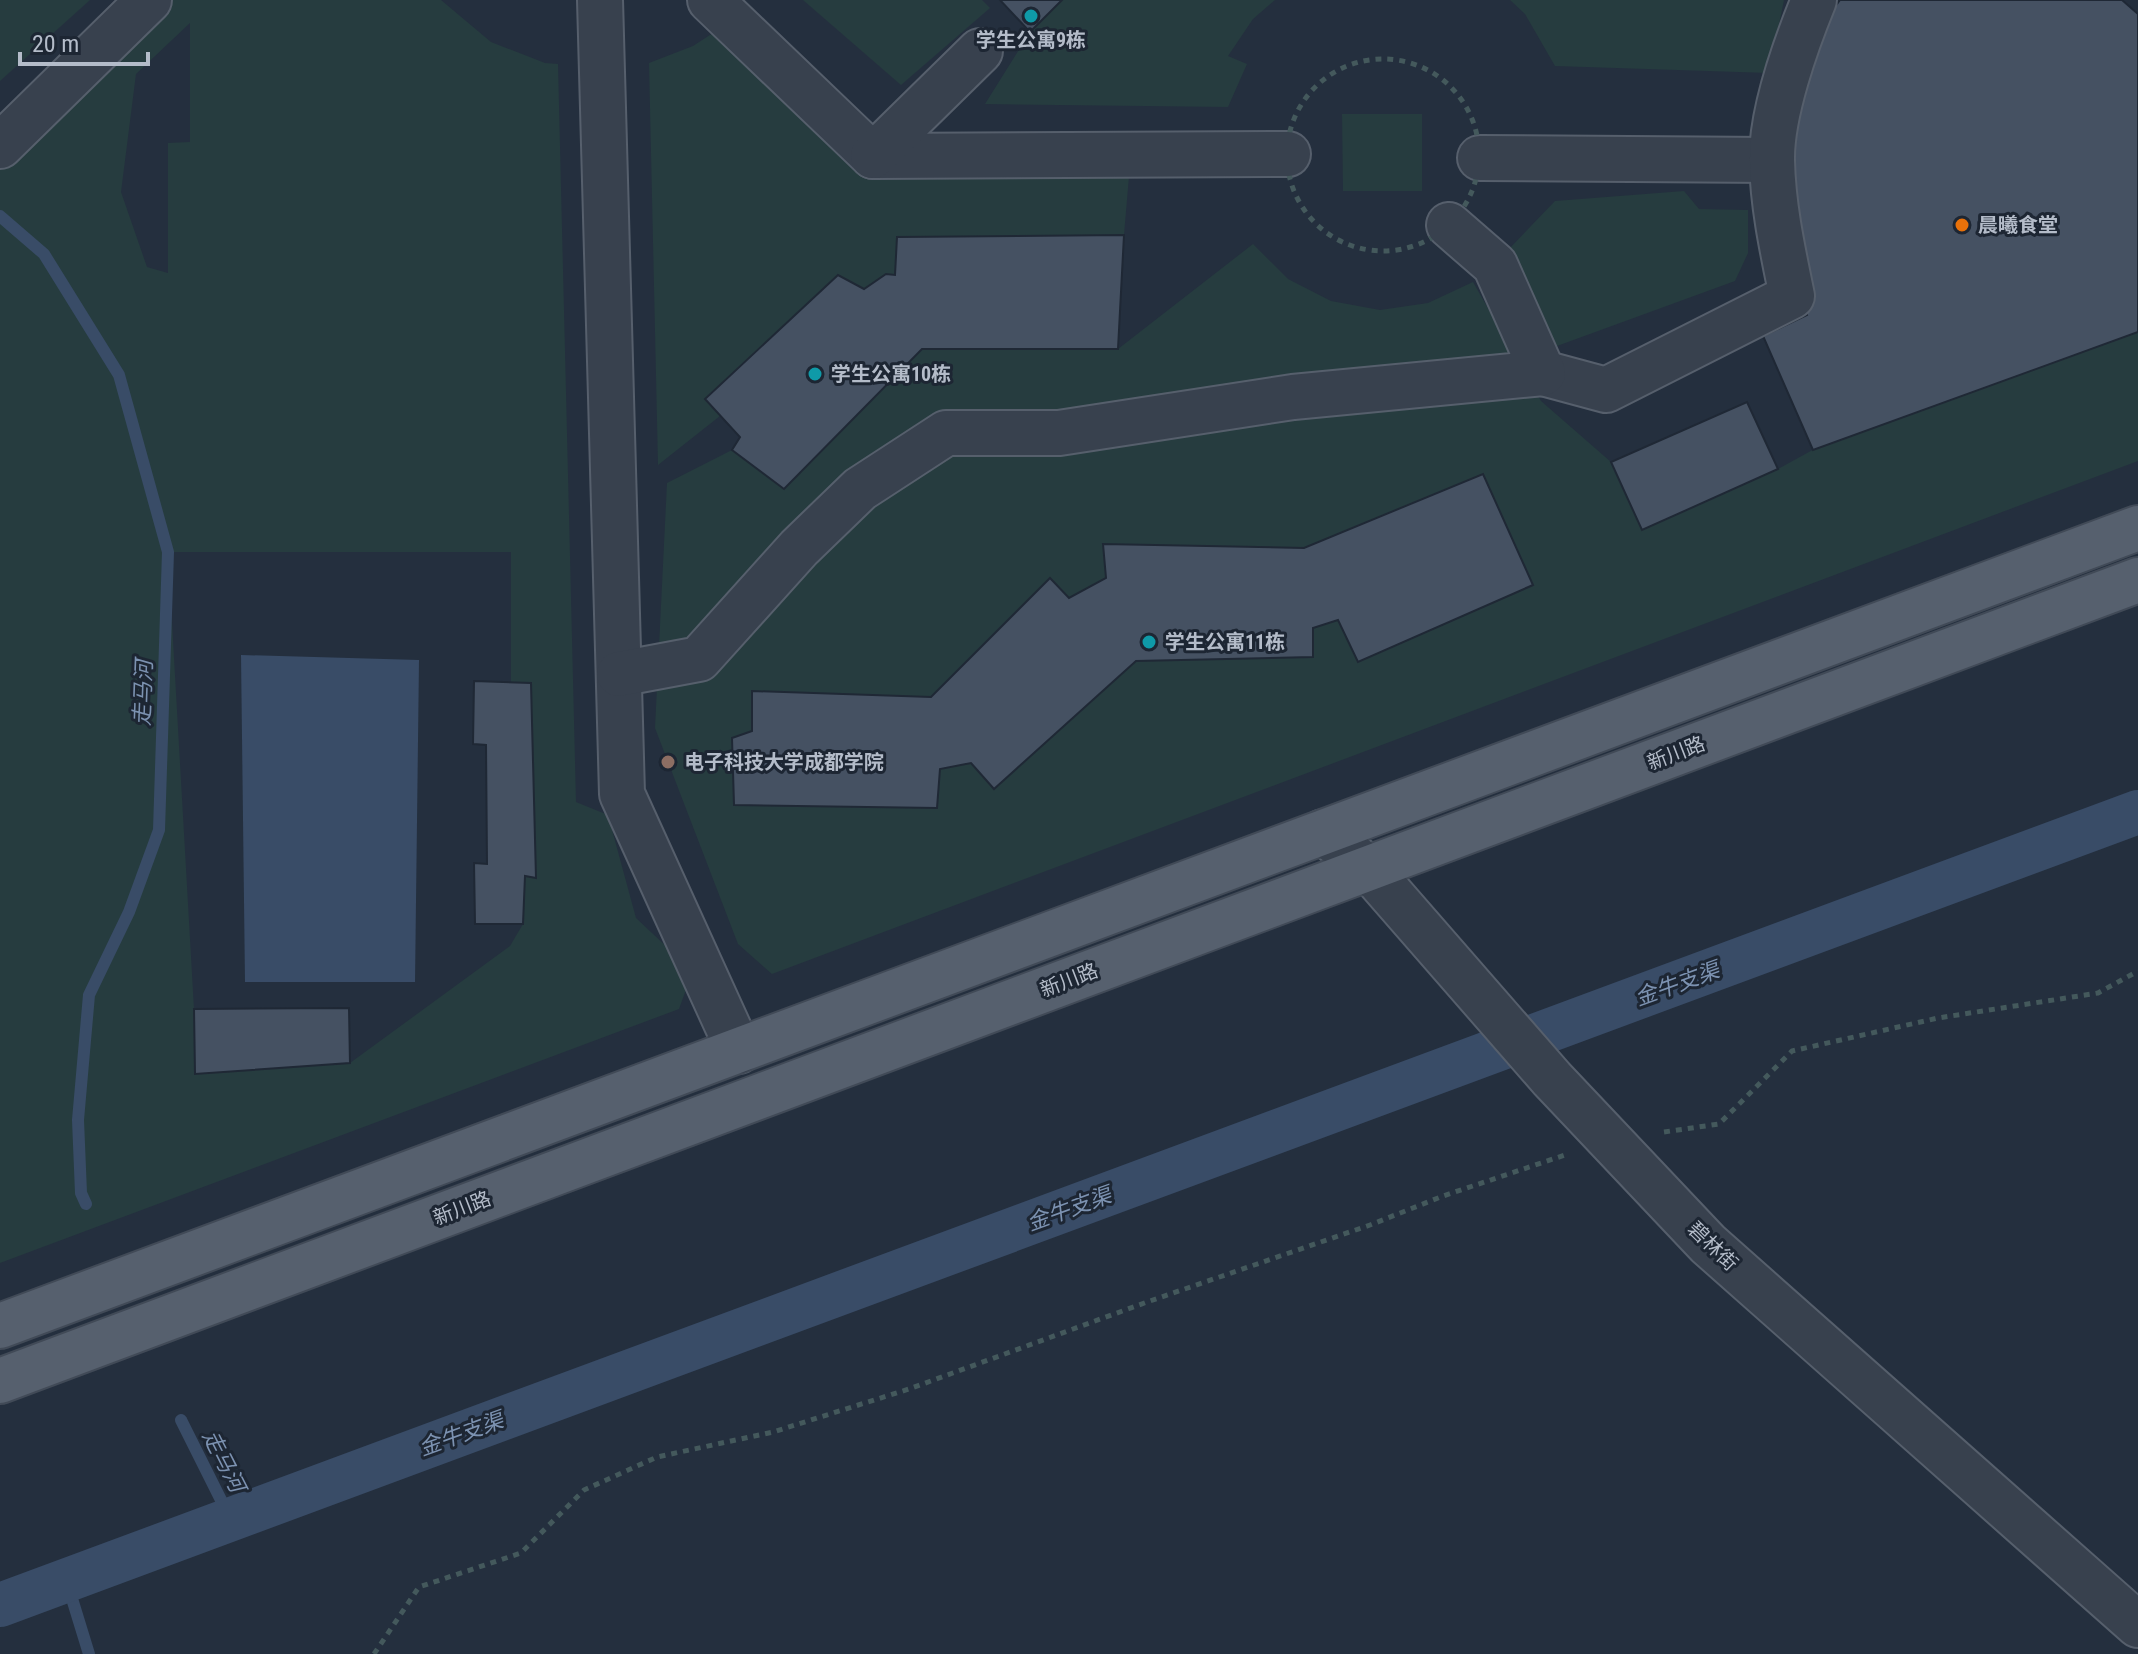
<svg xmlns="http://www.w3.org/2000/svg" width="2138" height="1654" viewBox="0 0 2138 1654" font-family="'Roboto Condensed','Noto Sans SC',sans-serif">
<style>
.green{fill:#263c3f;fill-rule:evenodd}
.water{fill:#394c67}
.lines{fill:none;stroke-linecap:round;stroke-linejoin:round}
.stream{stroke:#394c67;stroke-width:12}
.canal{stroke:#394c67;stroke-width:44}
.building{fill:#455162;stroke:#1f2835;stroke-width:2}
.minor-casing{stroke:#565f6c;stroke-width:48}
.major-casing{stroke:#414a57;stroke-width:48}
.path{stroke:#44595c;stroke-width:5;stroke-dasharray:6 6;stroke-linecap:butt}
.minor{stroke:#38414e;stroke-width:44}
.major{stroke:#56606e;stroke-width:44}
.culture-dot{fill:#0f9aa8;stroke:#1d2633;stroke-width:3}
.food-dot{fill:#e8710a;stroke:#1d2633;stroke-width:3}
.education-dot{fill:#8d6e63;stroke:#1d2633;stroke-width:3}
.labels{text-anchor:middle;dominant-baseline:central;stroke-width:6;stroke-linejoin:round;paint-order:stroke}
.poi-label{font-size:20px;font-weight:bold;fill:#b4bcc9;stroke:#1d2633;text-anchor:start}
.street-label{font-size:20px;fill:#b4bcc9;stroke:#1d2633}
.water-label{font-size:22px;font-style:italic;fill:#7c92b1;stroke:#1d2633}
</style>
<rect width="100%" height="100%" fill="#242f3e"/>
<g class="green">
<polygon points="0,0 90,0 0,81"/>
<path d="M161,0H441L491,42L545,63L558,64L576,802L608,815L636,918L669,949L688,984L679,1009L0,1263V146ZM190,23V142L168,143V273L147,267L121,192L136,74ZM168,552H511V682L531,684L536,877L525,876L523,924L510,946L350,1063L195,1073L194,1009Z"/>
<polygon points="803,0 982,0 990,8 901,85"/>
<polygon points="1062,0 1275,0 1253,19 1228,56 1247,64 1228,107 985,104 1030,32"/>
<polygon points="1510,0 1784,0 1769,73 1555,66 1525,14"/>
<polygon points="733,20 874,156 1131,153 1124,235 897,237 895,275 886,274 864,289 838,275 706,399 720,416 658,465 649,63 693,46"/>
<polygon points="1342,114 1422,114 1422,191 1343,191"/>
<polygon points="1684,191 1699,209 1748,210 1748,253 1735,281 1557,346 1509,249 1555,201"/>
<path d="M1253,244L1288,279L1331,301L1380,310L1428,303L1473,282L1541,401L1611,462L1642,529L1778,469L1858,425L2138,323V461L772,974L738,944L655,728L667,483L732,450L784,489L922,349H1118ZM1483,475L1533,586L1358,662L1338,620L1313,628V657L1136,661L994,789L971,763L940,769L937,808L734,805L732,738L752,731V691L931,697L1050,579L1069,598L1106,578L1103,545L1304,548Z"/>
</g>
<polygon class="water" points="241,655 419,660 415,982 245,982"/>
<g class="lines">
<g class="stream">
<polyline points="0,216 44,254 119,375 168,552 159,830 129,912 89,995 78,1120 81,1193 86,1204"/>
<polyline points="181,1420 231,1520"/>
<polyline points="66,1579 89,1654"/>
</g>
<polyline class="canal" points="0,1605 2138,812"/>
</g>
<g class="building">
<polygon points="1000,0 1062,0 1030,32"/>
<polygon points="1840,0 2122,0 2138,14 2138,332 1813,450 1763,336 1807,315 1790,247 1783,142 1824,22"/>
<polygon points="1124,235 1118,349 922,349 784,489 732,450 740,437 705,399 838,275 864,289 886,274 895,275 897,237"/>
<polygon points="1747,402 1778,469 1642,530 1611,462"/>
<polygon points="1483,474 1533,585 1358,662 1338,620 1313,628 1313,657 1136,661 994,789 971,763 940,769 937,808 734,805 732,738 752,731 752,691 931,697 1050,578 1069,598 1106,578 1103,544 1304,548"/>
<polygon points="474,681 531,683 536,878 525,876 523,924 475,924 474,863 487,864 486,745 473,744"/>
<polygon points="349,1008 350,1063 195,1074 194,1009"/>
</g>
<g class="lines">
<g class="minor-casing">
<g id="minor">
<polyline points="600,0 622,794 739,1051"/>
<polyline points="710,0 873,156 1288,154"/>
<polyline points="0,146 149,0"/>
<polyline points="873,156 980,51"/>
<polyline points="1480,158 1772,160"/>
<path d="M1543,373L1606,390L1792,296C1783,252 1773,207 1772,161C1771,114 1796,44 1814,0"/>
<polyline points="619,674 699,659 799,548 860,489 946,433 1059,433 1293,397 1543,373 1495,265 1449,225"/>
<polyline points="1323,832 1368,868 1552,1079 1708,1244 2138,1625"/>
</g>
</g>
<g class="major-casing">
<g id="major">
<polyline points="0,1326 2138,528"/>
<polyline points="0,1381 2138,580"/>
</g>
</g>
<g class="path">
<circle cx="1383" cy="155" r="96"/>
<polyline points="1664,1132 1719,1124 1792,1051 1938,1018 2098,993 2138,971"/>
<polyline points="374,1654 419,1587 521,1553 584,1490 657,1457 773,1432 909,1389 1147,1302 1370,1225 1443,1196 1565,1155"/>
</g>
<use href="#minor" class="minor"/>
<use href="#major" class="major"/>
</g>
<g class="culture-dot">
<circle cx="1031" cy="16" r="8"/>
<circle cx="815" cy="374" r="8"/>
<circle cx="1149" cy="642" r="8"/>
</g>
<circle class="food-dot" cx="1962" cy="225" r="8"/>
<circle class="education-dot" cx="668" cy="762" r="8"/>
<g class="labels">
<g class="poi-label">
<text x="1031" y="40" text-anchor="middle">学生公寓9栋</text>
<text x="1978" y="225">晨曦食堂</text>
<text x="831" y="374">学生公寓10栋</text>
<text x="1165" y="642">学生公寓11栋</text>
<text x="684" y="762">电子科技大学成都学院</text>
</g>
<g class="street-label">
<text transform="translate(1676 753) rotate(-21)">新川路</text>
<text transform="translate(1069 980) rotate(-21)">新川路</text>
<text transform="translate(462 1208) rotate(-21)">新川路</text>
<text transform="translate(1713 1246) rotate(44)">碧林街</text>
</g>
<g class="water-label">
<text transform="translate(143 693) rotate(-88)">走马河</text>
<text transform="translate(1677 984) rotate(-20)">金牛支渠</text>
<text transform="translate(1069 1209) rotate(-20)">金牛支渠</text>
<text transform="translate(461 1434) rotate(-20)">金牛支渠</text>
<text transform="translate(224 1461) rotate(63)">走马河</text>
</g>
</g>
<path d="M20 52v12h128v-12" fill="none" stroke="#b4bcc9" stroke-width="4"/>
<text x="32" y="52" font-size="24" fill="#b4bcc9" stroke="#1d2633" stroke-width="6" paint-order="stroke">20 m</text>
</svg>
